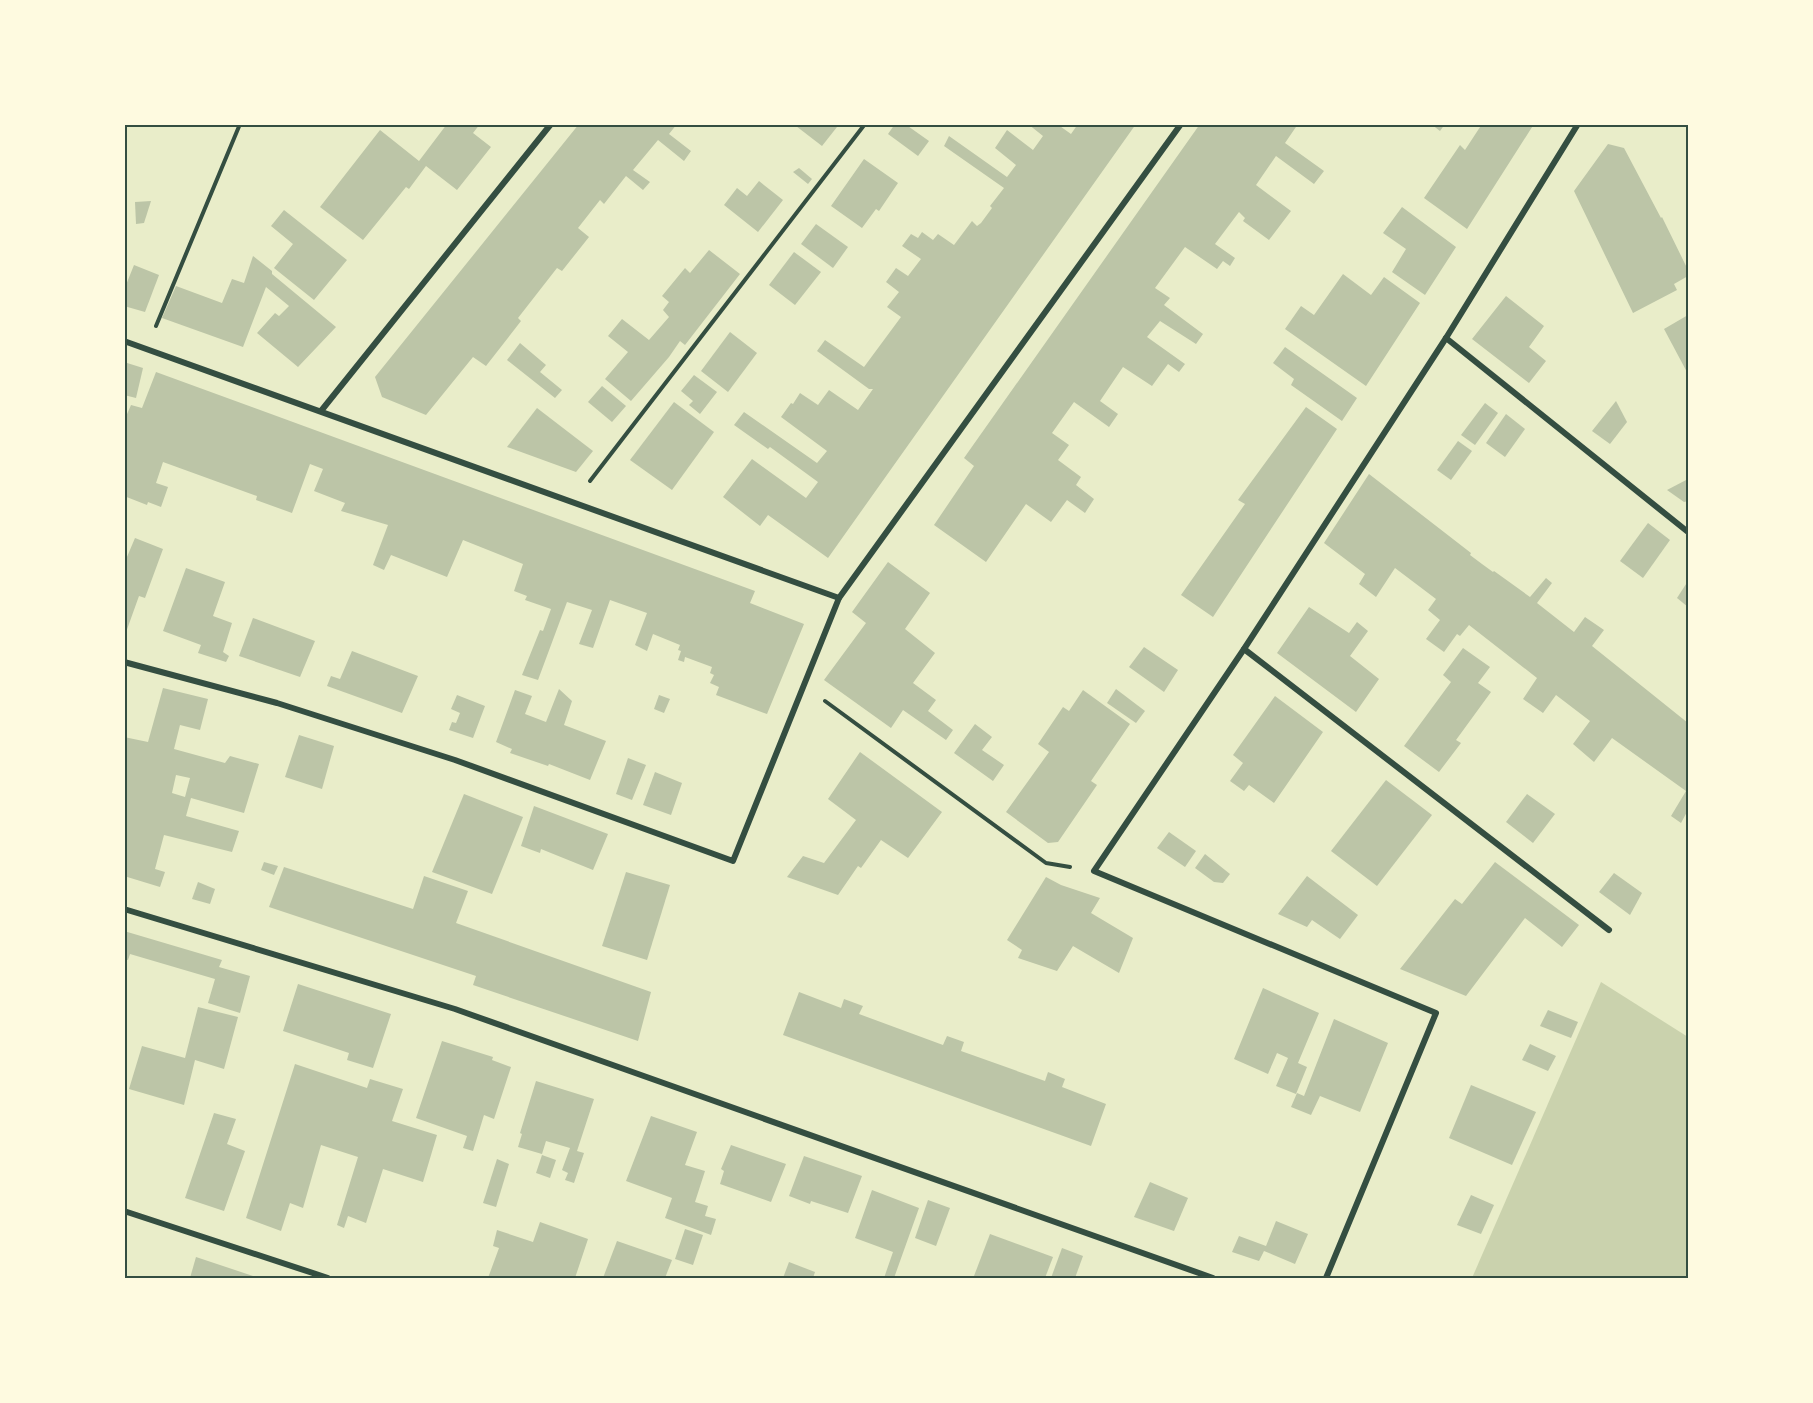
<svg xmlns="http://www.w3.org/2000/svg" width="1813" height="1403" viewBox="0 0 1813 1403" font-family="'PT Sans',sans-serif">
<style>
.green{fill:#cad2ad}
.building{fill:#bcc5a7;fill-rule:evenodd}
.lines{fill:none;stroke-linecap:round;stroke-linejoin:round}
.path{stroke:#344e41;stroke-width:4}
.minor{stroke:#344e41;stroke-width:6}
.neatline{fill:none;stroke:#344e41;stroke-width:2}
</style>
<rect width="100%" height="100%" fill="#e9edc9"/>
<polygon class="green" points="1601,982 1688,1037 1688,1278 1472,1278"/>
<g class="building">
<polygon points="447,124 480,124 473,133 491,147 457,190 426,166 409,189 406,187 363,240 320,207 380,130 419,161"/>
<polygon points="579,124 677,124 669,134 691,151 684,161 658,140 633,170 650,182 643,190 626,176 604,204 600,200 578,228 589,237 562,271 557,268 518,318 521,321 486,366 473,357 426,415 382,397 375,377"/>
<polygon points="798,124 833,124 837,127 822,146 796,126"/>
<polygon points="895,124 905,124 929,141 918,156 888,134"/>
<polygon points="1028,124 1057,124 1071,134 1078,124 1136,124 828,558 768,515 760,526 723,497 752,459 806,498 818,482 770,447 768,449 734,425 744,412 817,463 827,451 781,417 791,403 793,404 800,393 818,405 829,390 858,410 873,389 869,389 817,351 825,340 864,367 901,317 887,307 899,292 886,282 896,268 908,276 921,259 902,246 911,234 918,238 922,232 933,240 938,234 954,245 972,221 977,226 981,223 992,208 990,206 1004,188 944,146 949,136 1007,177 1016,165 995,148 1007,130 1033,150 1043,136"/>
<polygon points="1200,124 1298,124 1285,143 1324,171 1314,184 1276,156 1256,185 1291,211 1269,240 1243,221 1245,218 1239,212 1215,244 1235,258 1230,266 1223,261 1217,269 1185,247 1155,288 1170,298 1164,305 1203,334 1196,344 1160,321 1147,337 1185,364 1179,372 1168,364 1152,386 1123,367 1100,401 1118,414 1109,427 1074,402 1052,433 1069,445 1058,460 1081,477 1076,485 1094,499 1085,513 1067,500 1051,522 1026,504 986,562 934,525 974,466 964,458"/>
<polygon points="1431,124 1445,124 1440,131"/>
<polygon points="1482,124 1534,124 1467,229 1424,198 1460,145 1465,150"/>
<polygon points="1608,144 1624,148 1661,218 1662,217 1688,270 1688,276 1674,284 1677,290 1633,313 1574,191"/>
<polygon points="864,159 898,183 879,211 876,209 862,228 831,206"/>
<polygon points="799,168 812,179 808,184 793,172"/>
<polygon points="759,181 783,200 758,232 724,205 737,188 747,196"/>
<polygon points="151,201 144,223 136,224 135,202"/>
<polygon points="1402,207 1456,247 1425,295 1392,272 1406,249 1383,233"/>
<polygon points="284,210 347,260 314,300 274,268 293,244 271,226"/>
<polygon points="816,224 848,247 833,268 801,244"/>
<polygon points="709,250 740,274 685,345 680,341 669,357 631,401 605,379 628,352 608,336 622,319 649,340 669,317 663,310 669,302 662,296 685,268 690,273"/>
<polygon points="794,252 821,272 795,305 769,285"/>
<polygon points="253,256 272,271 272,274 336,327 298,367 257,333 275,313 279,316 289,306 266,287 243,347 162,318 176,286 222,303 232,279 244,283"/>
<polygon points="134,265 159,275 145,312 124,306 124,290"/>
<polygon points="1343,274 1371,295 1384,277 1420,303 1366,386 1285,329 1301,306 1314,315"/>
<polygon points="1506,296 1544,326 1529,347 1546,361 1529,383 1472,339"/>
<polygon points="1688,315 1688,374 1664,329"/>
<polygon points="730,332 757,353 728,392 701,371"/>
<polygon points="520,343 546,365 540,372 562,390 555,398 507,360"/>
<polygon points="1285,347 1357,398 1342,421 1291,385 1294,379 1273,363"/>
<polygon points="124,362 143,368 136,398 124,395"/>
<polygon points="156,372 755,591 750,603 804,624 767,714 716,695 719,687 710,683 714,675 710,673 712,667 685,657 684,662 678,660 681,651 678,650 680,645 653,634 647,651 635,645 647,613 610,600 593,648 579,644 592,610 567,602 538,680 522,675 540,630 543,631 551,609 525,600 527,596 514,591 523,564 463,540 447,577 391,555 384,570 373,565 388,525 341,511 345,503 314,491 323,469 310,464 292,513 256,500 257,496 163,462 156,483 168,487 161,507 148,502 147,505 124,496 124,421 131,405 142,408"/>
<polygon points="694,375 717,392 700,414 689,405 693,401 681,391"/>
<polygon points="602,386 626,406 612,422 588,402"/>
<polygon points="1616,401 1627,422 1610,444 1592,431"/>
<polygon points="674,402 714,432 672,490 630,460"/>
<polygon points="1485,403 1498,413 1475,445 1461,435"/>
<polygon points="1306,407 1337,429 1213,617 1181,595 1245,504 1238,500"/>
<polygon points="537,408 593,451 576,472 507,447"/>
<polygon points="1506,414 1525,429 1505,457 1486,443"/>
<polygon points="1458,441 1472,451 1451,480 1437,470"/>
<polygon points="1369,474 1471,553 1470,555 1482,564 1493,572 1494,571 1530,597 1546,578 1552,583 1537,603 1574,632 1585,617 1604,630 1592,646 1688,723 1688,810 1681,823 1671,816 1686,791 1612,738 1594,762 1573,744 1590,721 1556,695 1543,713 1523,699 1537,678 1469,625 1460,636 1457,634 1444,652 1426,639 1440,620 1428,610 1436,599 1395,568 1376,597 1359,584 1365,574 1324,543"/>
<polygon points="1688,479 1688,501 1684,502 1667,490"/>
<polygon points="1648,523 1670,540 1643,578 1620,561"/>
<polygon points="135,538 163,549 145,598 139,596 125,635 124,564"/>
<polygon points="888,562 930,593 905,629 935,653 913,683 936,700 928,711 953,730 946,740 903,710 891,728 824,680 866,623 852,612"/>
<polygon points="186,568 225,582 213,616 232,623 223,652 229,656 226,662 198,653 201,645 163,631"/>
<polygon points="1688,581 1688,607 1677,598"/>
<polygon points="1309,607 1349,633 1357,622 1368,631 1350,656 1379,679 1356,712 1277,653"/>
<polygon points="253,618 315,641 300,677 239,656"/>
<polygon points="1144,647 1178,670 1164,692 1129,667"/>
<polygon points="1463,648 1490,667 1478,683 1491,692 1456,740 1461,743 1439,772 1404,746 1451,682 1443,675"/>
<polygon points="352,651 418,676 402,713 327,686 331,676 340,679"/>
<path d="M163,688L208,699L200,730L180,725L174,749L225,763L230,756L259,764L244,813L191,798L186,816L239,831L232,852L164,835L155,869L165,872L160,887L124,876V737L148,742ZM176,775L190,778L185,797L172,793Z"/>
<polygon points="559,689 572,701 564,725 606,741 590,780 549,764 548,766 510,753 512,749 496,742 515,690 532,696 525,714 546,722"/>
<polygon points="1116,689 1145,711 1136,723 1107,703"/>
<polygon points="1083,690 1130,724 1091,781 1097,785 1058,842 1048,843 1006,812 1049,752 1038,744 1063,707 1069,711"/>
<polygon points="457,695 485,706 473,738 449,730 452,722 456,723 460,713 451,709"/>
<polygon points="659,695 670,699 664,713 654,709"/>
<polygon points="1275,696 1323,732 1274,803 1249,785 1244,791 1230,781 1243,763 1233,755"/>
<polygon points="975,724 992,737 982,750 1004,765 993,781 954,753"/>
<polygon points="299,735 334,746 322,789 285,777"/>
<polygon points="860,752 942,812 908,858 881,840 861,868 858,866 838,895 787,877 803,856 824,863 856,820 828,799"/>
<polygon points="628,758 646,765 632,800 616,794"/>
<polygon points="655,772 682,783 671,815 643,805"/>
<polygon points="1386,780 1432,815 1377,886 1331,851"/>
<polygon points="464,794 523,817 492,894 432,872"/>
<polygon points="1527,794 1555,814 1533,843 1506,822"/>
<polygon points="534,806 608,834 593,870 541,849 540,853 521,846"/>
<polygon points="1169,832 1196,851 1185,867 1157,848"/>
<polygon points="1205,854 1230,874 1223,883 1214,882 1195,868"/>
<polygon points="264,862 278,866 274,875 261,870"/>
<polygon points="1495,862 1579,925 1562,947 1525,918 1466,996 1400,969 1455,899 1462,904"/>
<polygon points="284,867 413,909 424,876 468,891 456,923 651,992 638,1041 473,985 476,976 269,907"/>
<polygon points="626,872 670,885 647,960 602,946"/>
<polygon points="1614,873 1642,893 1630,915 1599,892"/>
<polygon points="1307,876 1358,915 1340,939 1312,920 1307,927 1278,914"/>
<polygon points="1046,877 1061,885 1100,898 1091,913 1133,938 1119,973 1073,946 1057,971 1018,958 1022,950 1007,940"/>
<polygon points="198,882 215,889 210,904 192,899"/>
<polygon points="124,931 222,960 219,967 250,976 240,1013 208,1003 215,979 130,954 128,960 124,959"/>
<polygon points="298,984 391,1014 373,1068 347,1060 349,1053 283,1031"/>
<polygon points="1263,988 1319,1013 1298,1063 1307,1067 1296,1094 1276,1086 1288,1058 1277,1053 1268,1074 1234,1059"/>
<polygon points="799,992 841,1008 844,999 863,1006 859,1014 943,1045 947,1036 964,1042 961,1051 1045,1081 1048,1072 1065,1079 1062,1087 1106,1104 1091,1146 783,1035"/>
<polygon points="198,1007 238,1017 224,1069 195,1060 184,1105 129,1089 142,1046 185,1058"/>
<polygon points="1548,1010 1578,1022 1571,1038 1540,1026"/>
<polygon points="1334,1019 1388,1043 1360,1112 1320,1096 1311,1115 1291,1107 1297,1093 1304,1096"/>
<polygon points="442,1041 493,1057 492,1060 511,1067 494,1119 484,1115 473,1151 463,1148 467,1136 416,1118"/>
<polygon points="1530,1044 1556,1056 1548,1071 1522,1060"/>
<polygon points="295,1064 367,1088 370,1079 403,1089 392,1121 437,1135 423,1182 383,1169 366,1223 348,1216 344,1228 337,1225 358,1157 321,1145 303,1208 290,1203 281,1231 246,1218"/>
<polygon points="536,1081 594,1099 577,1151 584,1153 574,1183 565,1180 568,1173 562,1170 570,1148 546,1141 542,1154 518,1147 522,1134 520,1133"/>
<polygon points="1471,1085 1536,1112 1512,1165 1449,1138"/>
<polygon points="214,1113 236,1119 227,1144 245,1151 224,1211 185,1198"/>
<polygon points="651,1116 697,1132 685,1165 705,1171 695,1202 708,1206 705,1216 716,1219 711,1235 665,1218 672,1198 626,1181"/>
<polygon points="731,1145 786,1164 771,1202 720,1184 724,1171 721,1169"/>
<polygon points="542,1155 556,1160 550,1178 536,1173"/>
<polygon points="804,1156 862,1176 848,1213 811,1201 810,1204 789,1196"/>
<polygon points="497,1159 509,1164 496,1207 483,1203"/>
<polygon points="1150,1182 1188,1198 1174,1231 1134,1217"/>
<polygon points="872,1190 919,1208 894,1278 884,1278 893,1252 855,1238"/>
<polygon points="1471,1195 1494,1205 1481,1234 1457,1225"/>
<polygon points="928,1200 950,1208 936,1246 915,1238"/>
<polygon points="1276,1221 1308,1234 1295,1264 1264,1251 1259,1261 1232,1252 1239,1236 1266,1246"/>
<polygon points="540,1222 588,1239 575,1278 488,1278 499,1248 493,1246 497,1230 533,1242"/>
<polygon points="685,1229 703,1235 693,1265 675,1259"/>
<polygon points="990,1234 1053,1257 1045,1278 982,1278 974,1276"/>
<polygon points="617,1241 672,1260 665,1278 603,1278"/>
<polygon points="1062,1248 1083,1256 1075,1278 1051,1278"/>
<polygon points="196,1257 259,1278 190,1278"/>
<polygon points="789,1262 815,1272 813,1278 783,1278"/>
</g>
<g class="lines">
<g class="path">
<polyline points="156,326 240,124"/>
<polyline points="590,481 865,124"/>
<polyline points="825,701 1046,863 1070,867"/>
</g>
<g class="minor">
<polyline points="1446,338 1688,532"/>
<polyline points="124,341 839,598"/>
<polyline points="321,411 551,124"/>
<polyline points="1244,649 1609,930"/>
<polyline points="124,662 277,703 455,760 733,861 839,598 1181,124"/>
<polyline points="124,909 455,1009 1213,1278"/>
<polyline points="124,1211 328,1278"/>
<polyline points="1326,1278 1436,1013 1094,871 1244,649 1446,338 1578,124"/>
</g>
</g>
<rect width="1813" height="1403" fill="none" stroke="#fefae0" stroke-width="252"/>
<rect x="126" y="126" width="1561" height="1151" class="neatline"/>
</svg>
